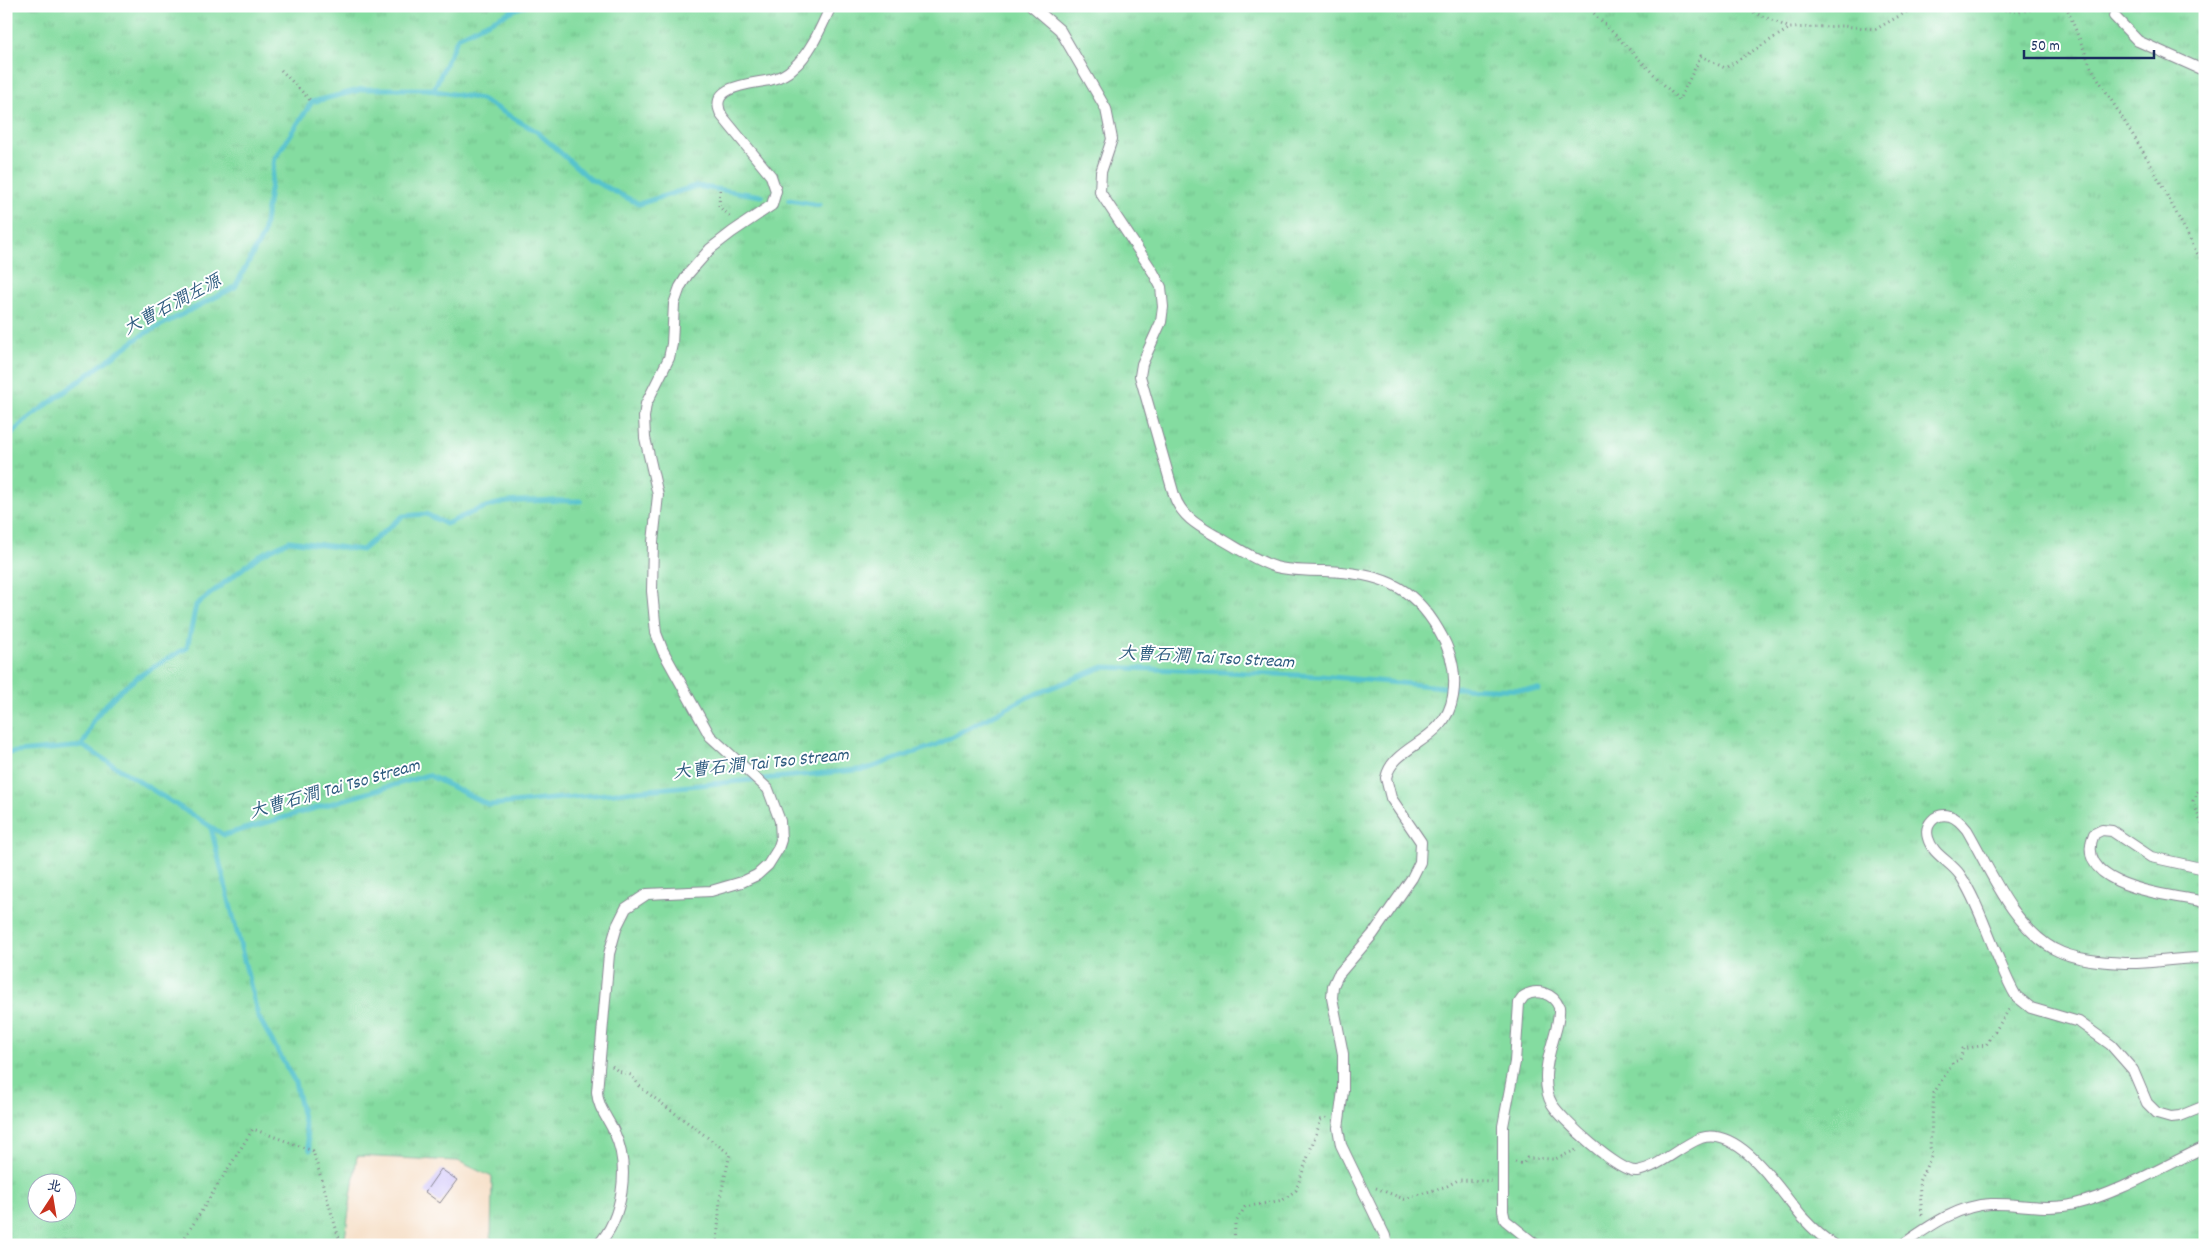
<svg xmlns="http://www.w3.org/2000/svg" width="2211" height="1251" viewBox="0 0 2211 1251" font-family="Dekko,'LXGW WenKai TC',sans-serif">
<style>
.grass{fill:url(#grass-tufts);stroke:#50867f;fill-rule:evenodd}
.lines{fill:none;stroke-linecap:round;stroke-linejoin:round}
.stream{stroke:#56c3cd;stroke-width:5}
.building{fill:#c3b6f8}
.service-casing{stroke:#888692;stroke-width:12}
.path{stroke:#888692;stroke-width:3;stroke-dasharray:1 4;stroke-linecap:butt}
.service{stroke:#fff;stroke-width:10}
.labels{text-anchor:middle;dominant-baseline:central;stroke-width:4;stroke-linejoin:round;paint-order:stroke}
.water-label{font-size:18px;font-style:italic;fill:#2d5b7f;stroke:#fff}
</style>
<defs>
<pattern id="grass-tufts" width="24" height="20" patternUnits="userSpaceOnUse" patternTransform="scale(1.25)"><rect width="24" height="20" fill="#84dca0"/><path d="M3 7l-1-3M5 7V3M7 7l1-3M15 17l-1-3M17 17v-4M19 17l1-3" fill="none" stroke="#71bd8c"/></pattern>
</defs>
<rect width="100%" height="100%" fill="#fff"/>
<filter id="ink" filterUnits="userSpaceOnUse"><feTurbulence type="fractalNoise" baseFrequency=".02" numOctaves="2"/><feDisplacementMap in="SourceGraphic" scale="10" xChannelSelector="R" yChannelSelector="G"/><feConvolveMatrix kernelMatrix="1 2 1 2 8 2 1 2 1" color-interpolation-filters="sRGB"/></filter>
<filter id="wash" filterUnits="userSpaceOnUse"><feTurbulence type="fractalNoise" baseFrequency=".0096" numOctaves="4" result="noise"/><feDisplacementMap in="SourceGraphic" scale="20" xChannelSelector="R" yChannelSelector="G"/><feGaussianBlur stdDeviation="1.12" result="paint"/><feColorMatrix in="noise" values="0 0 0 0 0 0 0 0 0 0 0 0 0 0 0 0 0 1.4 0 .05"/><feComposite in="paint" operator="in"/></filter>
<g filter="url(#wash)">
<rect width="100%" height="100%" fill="#f6dec5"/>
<path class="grass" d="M6,6H2205V1245H491L492,1177L458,1161L357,1156L344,1245H6ZM38,1184H68V1214H38Z"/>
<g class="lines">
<g class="stream">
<polyline points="430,90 481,99 536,131 590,179 639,204 696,186 762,196"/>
<polyline points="789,200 819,205"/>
<polyline points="6,439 26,420 142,335 235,287 263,235 275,158 312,102 363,89 434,89 458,37 516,9 525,6"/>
<path d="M81,746C88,739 89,727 95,718C118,686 152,667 187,648L196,605L260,555L289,541L362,550L403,516L426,514L446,524C464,516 483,506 502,503C528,499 555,501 581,501"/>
<polyline points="6,753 83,746 224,835 428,775 489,805 867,769 936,745 1026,698 1103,667 1321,676 1454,688 1539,690"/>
<polyline points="211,828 258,1016 295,1082 310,1150"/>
</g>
</g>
<g id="blocks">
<polygon class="building" points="441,1169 457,1180 440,1203 425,1192"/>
</g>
</g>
<g filter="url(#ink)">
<use href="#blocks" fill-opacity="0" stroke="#888692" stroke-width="1"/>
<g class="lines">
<g class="service-casing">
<g id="service">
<path d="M1032,6L1060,30L1106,109L1112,139L1101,172L1100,192L1153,272L1161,287L1163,307L1161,322L1142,364L1140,376L1174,495C1181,516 1197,525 1216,536C1235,546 1255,561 1276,567C1292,571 1309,571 1325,571C1377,573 1412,583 1439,631C1451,651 1457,672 1453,696C1446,743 1393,744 1386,778L1391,798L1421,842L1420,862L1412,878L1373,934L1338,975L1333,986L1332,998L1343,1054V1091L1338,1128L1341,1145L1385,1236L1387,1245"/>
<polyline points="2114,16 2138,41 2205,71"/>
<path d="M2205,869L2151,857L2112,831L2102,830L2094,834C2071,888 2174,895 2205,902"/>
<path d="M2205,958C2178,957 2152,964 2125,963C2103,962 2074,960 2054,949C2011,924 1991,871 1967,830C1963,825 1957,818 1950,816C1936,812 1924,824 1928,838C1932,854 1951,862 1960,875C1976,899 1985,928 1997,955C2003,969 2008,983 2016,996L2031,1008L2079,1022L2111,1045L2133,1070L2147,1103L2157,1113L2171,1117L2180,1116L2205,1106"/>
<path d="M598,1245C623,1218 630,1167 615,1134C609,1119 598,1109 597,1092L609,954L617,926L626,908L647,894L711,891L742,882L757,875L768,865L778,849L781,840L780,821L768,789L710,736L663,651L656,633L652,591L653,542L658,495L645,438L644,417L646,404L669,358L672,344L674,304L680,287L688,274L710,249L732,232L772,205L776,191L771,176L722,116C705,85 753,84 770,80C778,78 787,74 793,68C811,53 821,27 831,6"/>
<path d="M1536,1245L1505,1220L1503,1211V1126L1515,1062L1519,1003L1524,996C1537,988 1553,993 1559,1007C1561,1026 1545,1054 1546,1078C1546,1087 1547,1096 1552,1104C1561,1119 1619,1173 1637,1171C1660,1167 1680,1146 1701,1138C1741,1126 1781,1193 1802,1217C1812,1228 1822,1238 1835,1245"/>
<path d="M1902,1245C1928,1227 1958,1205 1991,1204C2019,1203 2048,1211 2075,1204C2119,1193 2164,1166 2205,1147"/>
</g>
</g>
<g class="path">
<polyline points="1587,6 1679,100 1701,56 1725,68 1790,28"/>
<polyline points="1740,6 1790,28 1843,26 1876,29 1917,6"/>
<polyline points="1980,6 2019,12 2048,6"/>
<polyline points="2066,6 2091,67 2150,163 2205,268"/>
<polyline points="281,70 312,102"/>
<polyline points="720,190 719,207 733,218"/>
<polyline points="2205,778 2193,801 2205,833"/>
<polyline points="2202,856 2205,846"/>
<polyline points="612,1066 618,1071 631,1075 641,1088 730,1154 720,1198 717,1245"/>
<polyline points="1515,1162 1523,1164 1527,1158 1555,1159 1576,1150 1577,1147"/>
<polyline points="1376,1188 1404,1199 1447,1186 1458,1180 1492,1181"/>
<polyline points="1922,1215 1919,1181 1932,1155 1930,1147 1934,1093 1953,1062 1960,1060 1963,1049 1986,1045 2010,1008"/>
<polyline points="180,1245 253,1129 313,1151 341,1245"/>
<polyline points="1234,1245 1235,1224 1245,1207 1283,1200 1296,1190 1321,1120 1327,1118"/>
</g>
<use href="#service" class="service"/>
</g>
</g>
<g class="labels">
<g class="water-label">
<text transform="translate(173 306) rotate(-28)">大曹石澗左源</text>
<text transform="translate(1206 659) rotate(3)">大曹石澗 Tai Tso Stream</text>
<text transform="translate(761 765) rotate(-6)">大曹石澗 Tai Tso Stream</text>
<text transform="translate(335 790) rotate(-16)">大曹石澗 Tai Tso Stream</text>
</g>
</g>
<rect width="2211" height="1251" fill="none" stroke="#fff" stroke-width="25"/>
<g transform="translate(52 1198) rotate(12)"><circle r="24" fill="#ffffff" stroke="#a4acbf"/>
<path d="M0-4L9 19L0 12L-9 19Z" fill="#c8321e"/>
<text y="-8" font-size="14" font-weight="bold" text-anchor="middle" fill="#1b2f5e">北</text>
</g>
<path d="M2024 50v8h130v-8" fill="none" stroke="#1b2f5e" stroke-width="2.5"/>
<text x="2031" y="50" font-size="15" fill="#1b2f5e" stroke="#ffffff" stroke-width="4" paint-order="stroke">50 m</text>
</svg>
